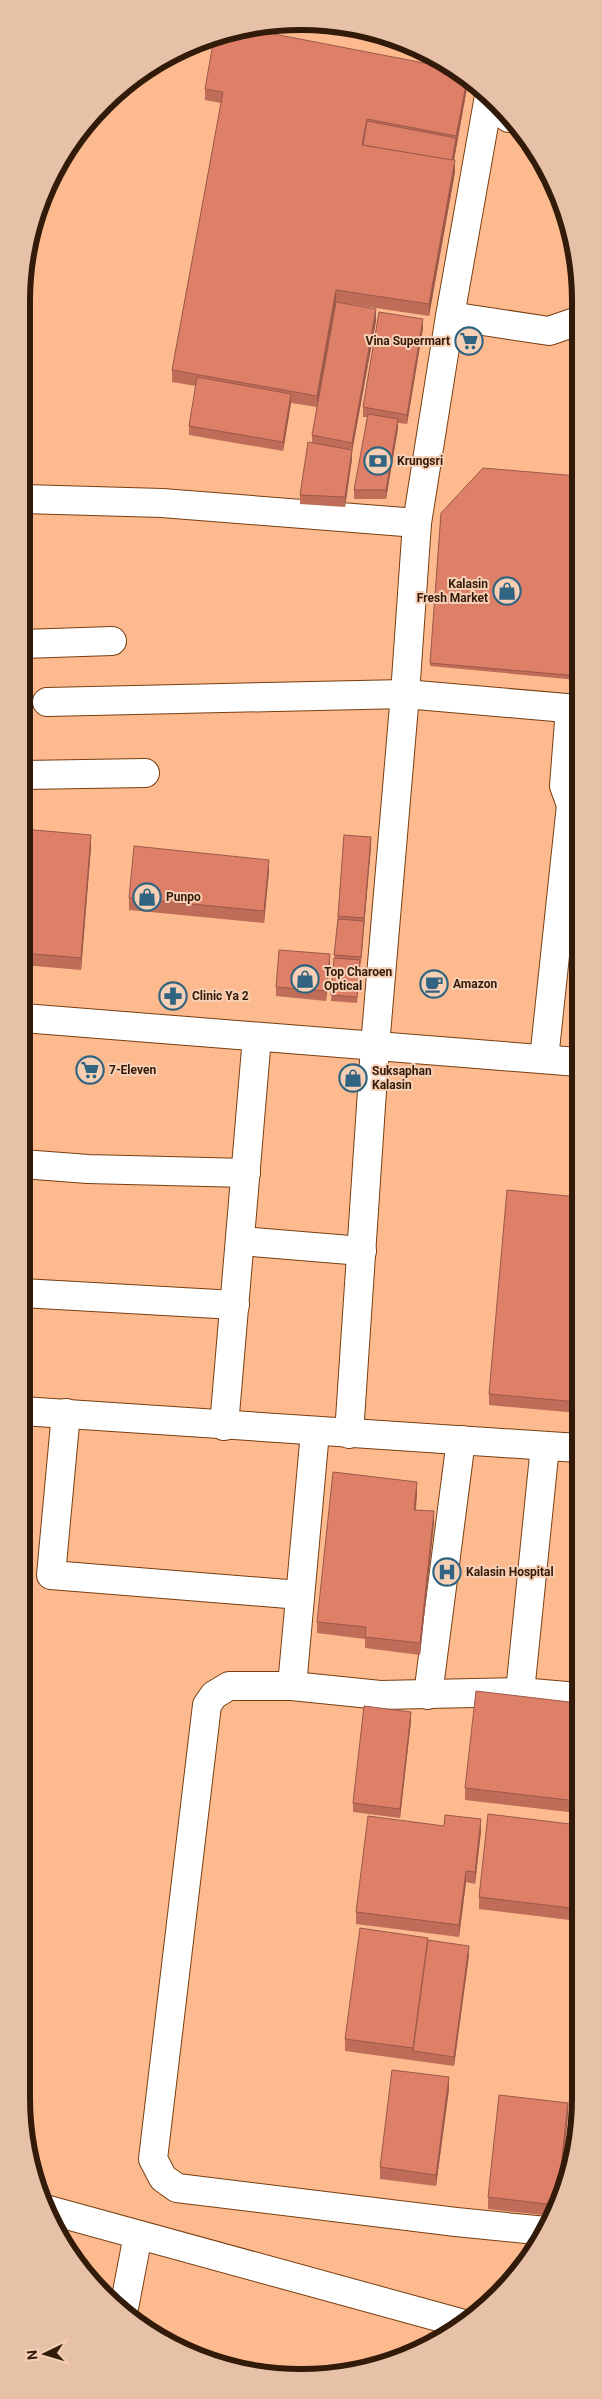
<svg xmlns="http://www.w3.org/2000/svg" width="602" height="2399" viewBox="0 0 602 2399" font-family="Roboto,sans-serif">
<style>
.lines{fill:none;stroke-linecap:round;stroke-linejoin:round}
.minor-casing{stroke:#773f11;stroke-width:30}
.minor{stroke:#fff;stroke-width:28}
.wall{fill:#bf6d59}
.shaded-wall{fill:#9b5949}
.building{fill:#de7f68;stroke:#9b5949}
.labels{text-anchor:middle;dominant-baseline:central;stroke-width:4;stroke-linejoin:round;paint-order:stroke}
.poi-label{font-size:12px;font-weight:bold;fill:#331b09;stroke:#f7cfb5;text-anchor:start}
.rim{fill:none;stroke:#331b09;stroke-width:6}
</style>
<rect width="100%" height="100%" fill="#fdba8f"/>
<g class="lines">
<g class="minor-casing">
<g id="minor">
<polyline points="488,104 509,118"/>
<polyline points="450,316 549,331 578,321"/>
<polyline points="23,499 162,503 417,523"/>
<polyline points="23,644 112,641"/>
<polyline points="47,702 405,694 578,709"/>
<polyline points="570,708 564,786 571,805"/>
<polyline points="23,775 145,773"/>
<polyline points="23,1018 578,1062"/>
<polyline points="544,1059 571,805 578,805"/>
<polyline points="22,1164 88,1169 246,1173"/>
<polyline points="240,1241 362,1251"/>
<polyline points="22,1293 235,1305"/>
<polyline points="22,1411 578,1448"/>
<polyline points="66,1413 51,1575 300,1595"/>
<polyline points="224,1426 257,1037"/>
<polyline points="349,1434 375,1046 405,694 417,523 450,316 489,96"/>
<polyline points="292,1686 315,1432"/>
<polyline points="520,1692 545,1446"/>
<polyline points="428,1695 461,1440"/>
<polyline points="45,2209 464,2324"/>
<polyline points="546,2231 456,2222 177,2188 163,2178 153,2159 207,1705 214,1695 229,1686 292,1686 380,1695 520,1692 578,1697"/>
<polyline points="124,2308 138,2235"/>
</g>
</g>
<use href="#minor" class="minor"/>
</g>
<g class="wall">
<polygon points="468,81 454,160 455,172 429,316 336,302 376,321 352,452 352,459 345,507 300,504 300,495 312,442 312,435 317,407 291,403 283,451 189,435 189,426 196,386 172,382 172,370 221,103 205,100 205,89"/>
<polygon points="423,328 407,424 398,423 398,428 386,499 354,499 354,490 368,417 363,417 363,407"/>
<polygon points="578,476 578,680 430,666 441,513"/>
<polygon points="23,829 91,847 81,970 23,965"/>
<polygon points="344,835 371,846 357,1003 331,1001"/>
<polygon points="269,871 264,923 129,910 129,898"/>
<polygon points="330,963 326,1001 276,996 276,987"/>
<polygon points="578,1197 578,1413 489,1405 489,1394"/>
<polygon points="417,1494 416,1510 434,1523 420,1655 365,1648 365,1639 317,1633 317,1622"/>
<polygon points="578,1703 577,1813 465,1800 465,1788"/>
<polygon points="411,1721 400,1818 353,1812 353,1803"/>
<polygon points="578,1825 578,1921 479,1909 479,1897"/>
<polygon points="481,1831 475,1884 466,1882 459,1937 356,1924 356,1912"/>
<polygon points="428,1940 469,1955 454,2066 345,2051 345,2039"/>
<polygon points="449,2089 436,2186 380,2179 380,2167"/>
<polygon points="568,2114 560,2190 551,2216 488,2209 488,2197"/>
</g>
<g class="shaded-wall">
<polygon points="467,80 468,81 468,83 452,171 452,162"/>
<polygon points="455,160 455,172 429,316 429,304"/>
<polygon points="336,290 336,302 317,407 317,396"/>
<polygon points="376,309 376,321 352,452 352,459 345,507 345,497 352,452 352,443"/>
<polygon points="423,319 423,328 407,424 407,415"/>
<polygon points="291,394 291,403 283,451 283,442"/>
<polygon points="398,419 398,428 386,499 386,490"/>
<polygon points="91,835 91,847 81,970 81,958"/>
<polygon points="371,837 371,846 361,964 361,957"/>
<polygon points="269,860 269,871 264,923 264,911"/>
<polygon points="330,954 330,963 326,1001 326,991"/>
<polygon points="417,1482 417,1494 414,1521 414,1510"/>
<polygon points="434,1511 434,1523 420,1655 420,1643"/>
<polygon points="411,1712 411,1721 400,1818 400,1809"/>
<polygon points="578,1791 578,1803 577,1813 577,1801"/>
<polygon points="481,1819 481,1831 475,1884 475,1872"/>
<polygon points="466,1871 466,1882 459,1937 459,1925"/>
<polygon points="469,1946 469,1955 454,2066 454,2057"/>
<polygon points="449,2077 449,2089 436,2186 436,2175"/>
<polygon points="568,2103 568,2114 560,2190 558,2195"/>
</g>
<g class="building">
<polygon points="248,29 450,68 467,80 456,136 367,119 362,145 455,160 429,304 336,290 317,396 172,370 223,92 205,89 214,38 229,31"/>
<polygon points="367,121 456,138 452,160 363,145"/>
<polygon points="336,302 376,309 352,443 312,435"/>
<polygon points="379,312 423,319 407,415 363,407"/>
<polygon points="197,377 291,394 283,442 189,426"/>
<polygon points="368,414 398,419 386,490 354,490"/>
<polygon points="308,442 352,450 345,497 300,495"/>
<polygon points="483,468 578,476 578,676 430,663 441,513"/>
<polygon points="23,829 91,835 81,958 23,953"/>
<polygon points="344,835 371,837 364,918 338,916"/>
<polygon points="134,846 269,860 264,911 129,898"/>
<polygon points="338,919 364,921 361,957 334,955"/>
<polygon points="279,950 330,954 326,991 276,987"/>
<polygon points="334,958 360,960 357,997 331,995"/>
<polygon points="507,1190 578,1197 578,1402 489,1394"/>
<polygon points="333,1472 417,1482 414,1510 434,1511 420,1643 365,1637 366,1627 317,1622"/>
<polygon points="476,1691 578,1703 578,1791 577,1801 465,1788"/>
<polygon points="364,1706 411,1712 400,1809 353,1803"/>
<polygon points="488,1814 578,1825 578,1909 479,1897"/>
<polygon points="445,1815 481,1819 475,1872 466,1871 459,1925 356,1912 368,1816 444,1826"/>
<polygon points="360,1928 428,1938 413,2048 345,2039"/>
<polygon points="428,1940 469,1946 454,2057 413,2051"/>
<polygon points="392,2070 449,2077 436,2175 380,2167"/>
<polygon points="499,2095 568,2103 558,2195 555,2205 488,2197"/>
</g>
<defs>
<g id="supermarket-ring" transform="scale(1.4375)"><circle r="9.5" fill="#f7cfb5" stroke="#306480" stroke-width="1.5"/><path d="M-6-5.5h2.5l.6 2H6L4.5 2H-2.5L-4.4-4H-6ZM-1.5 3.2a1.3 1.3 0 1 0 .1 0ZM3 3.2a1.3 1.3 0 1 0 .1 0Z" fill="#306480"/></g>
<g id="bank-ring" transform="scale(1.4375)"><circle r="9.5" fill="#f7cfb5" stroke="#306480" stroke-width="1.5"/><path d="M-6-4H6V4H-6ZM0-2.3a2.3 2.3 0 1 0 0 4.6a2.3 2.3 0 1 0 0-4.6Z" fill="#306480"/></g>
<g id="shop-ring" transform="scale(1.4375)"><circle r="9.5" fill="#f7cfb5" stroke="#306480" stroke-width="1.5"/><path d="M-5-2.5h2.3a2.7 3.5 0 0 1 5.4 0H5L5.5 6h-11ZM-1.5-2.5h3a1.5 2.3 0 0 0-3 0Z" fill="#306480"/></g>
<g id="cafe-ring" transform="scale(1.4375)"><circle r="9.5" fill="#f7cfb5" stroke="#306480" stroke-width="1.5"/><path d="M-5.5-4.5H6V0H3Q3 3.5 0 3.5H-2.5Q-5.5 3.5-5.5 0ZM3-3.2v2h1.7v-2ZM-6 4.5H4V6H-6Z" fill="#306480"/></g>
<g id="pharmacy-ring" transform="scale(1.4375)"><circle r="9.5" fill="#f7cfb5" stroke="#306480" stroke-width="1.5"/><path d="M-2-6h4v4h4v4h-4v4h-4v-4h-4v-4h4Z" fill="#306480"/></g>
<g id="hospital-ring" transform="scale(1.4375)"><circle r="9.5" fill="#f7cfb5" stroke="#306480" stroke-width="1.5"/><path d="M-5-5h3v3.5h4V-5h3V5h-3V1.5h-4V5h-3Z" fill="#306480"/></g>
</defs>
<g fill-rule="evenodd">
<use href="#supermarket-ring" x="469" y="341"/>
<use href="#bank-ring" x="378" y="461"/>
<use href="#shop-ring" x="507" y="591"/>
<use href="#shop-ring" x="147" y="897"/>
<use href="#shop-ring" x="305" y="979"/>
<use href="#cafe-ring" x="434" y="984"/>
<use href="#pharmacy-ring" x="173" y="996"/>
<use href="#supermarket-ring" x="90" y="1070"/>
<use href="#shop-ring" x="353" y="1078"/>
<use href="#hospital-ring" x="447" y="1572"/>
</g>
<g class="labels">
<g class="poi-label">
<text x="450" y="341" text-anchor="end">Vina Supermart</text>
<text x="397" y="461">Krungsri</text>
<text x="488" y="584" text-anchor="end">Kalasin<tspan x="488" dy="14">Fresh Market</tspan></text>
<text x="166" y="897">Punpo</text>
<text x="324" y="972">Top Charoen<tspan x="324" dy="14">Optical</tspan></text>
<text x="453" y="984">Amazon</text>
<text x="192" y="996">Clinic Ya 2</text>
<text x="109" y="1070">7-Eleven</text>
<text x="372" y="1071">Suksaphan<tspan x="372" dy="14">Kalasin</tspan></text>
<text x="466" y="1572">Kalasin Hospital</text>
</g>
</g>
<path d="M0 0H602V2399H0ZM301 30H301A271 271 0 0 1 572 301V2098A271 271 0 0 1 301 2369H301A271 271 0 0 1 30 2098V301A271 271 0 0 1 301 30Z" fill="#e7c1a7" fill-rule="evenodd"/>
<path class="rim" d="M301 30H301A271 271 0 0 1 572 301V2098A271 271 0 0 1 301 2369H301A271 271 0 0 1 30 2098V301A271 271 0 0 1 301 30Z"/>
<g transform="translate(45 2354) rotate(265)" stroke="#f7cfb5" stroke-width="4" paint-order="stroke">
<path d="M0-4L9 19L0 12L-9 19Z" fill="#331b09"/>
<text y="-8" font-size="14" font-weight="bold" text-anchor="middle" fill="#331b09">N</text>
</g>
</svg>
